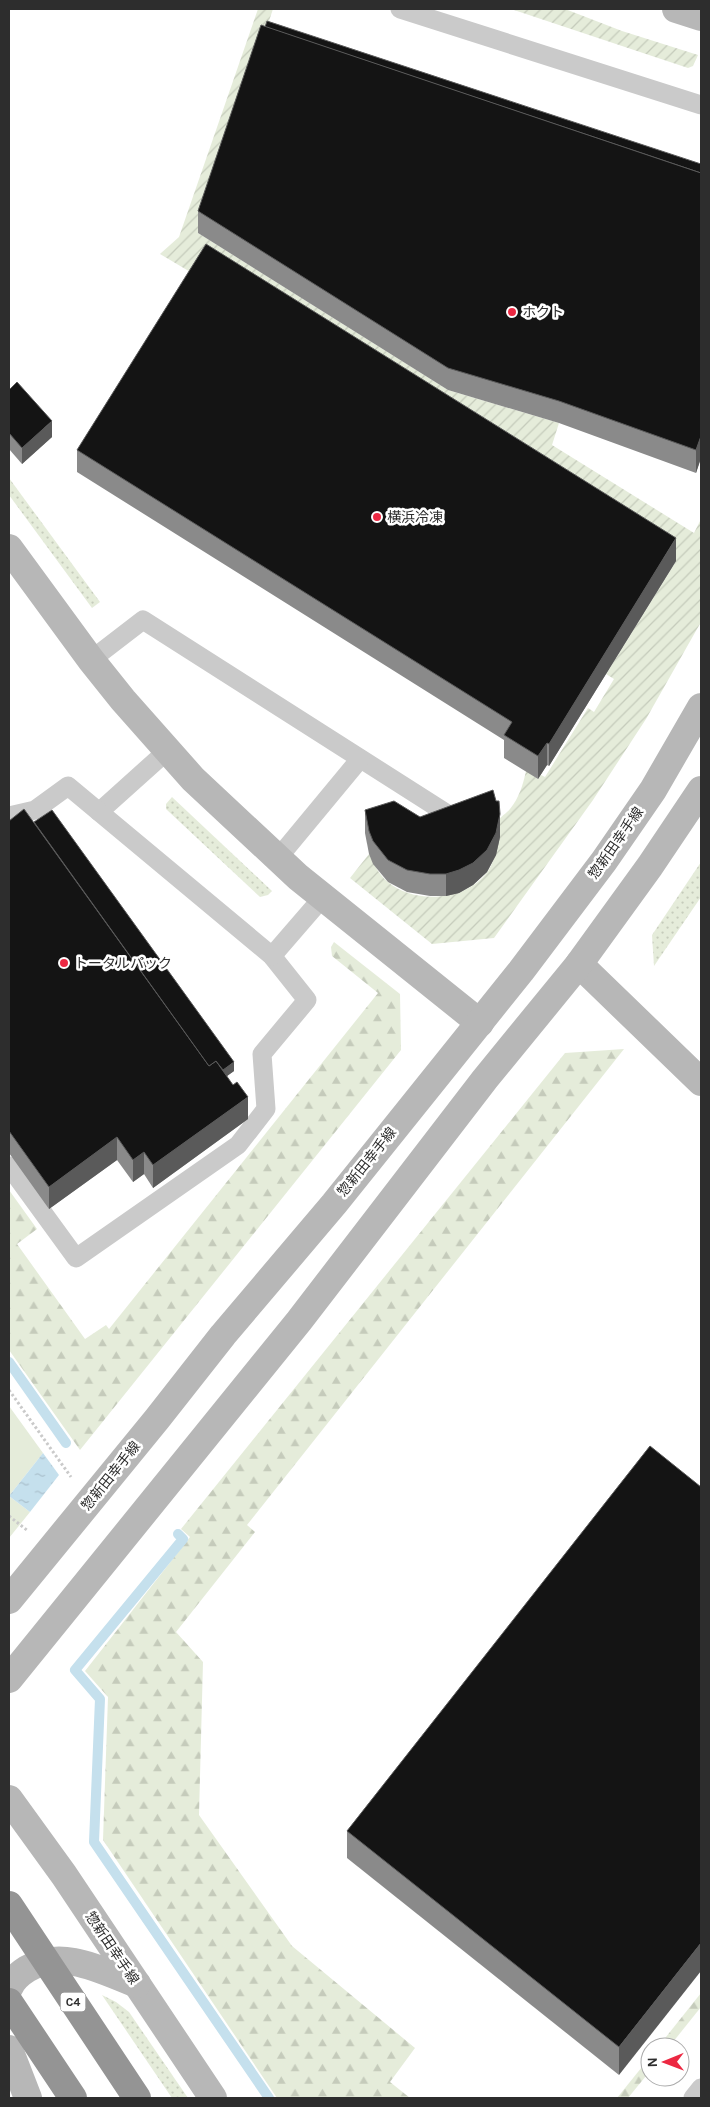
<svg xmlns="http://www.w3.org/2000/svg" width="710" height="2107" viewBox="0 0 710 2107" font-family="Karla,'Noto Sans JP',sans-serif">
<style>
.grass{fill:url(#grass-dots)}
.forest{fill:url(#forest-firs)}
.park{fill:#e5ecda}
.garden{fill:url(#garden-furrows)}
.water{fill:url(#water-ripples)}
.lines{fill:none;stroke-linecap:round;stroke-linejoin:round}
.stream{stroke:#c5e0ed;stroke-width:10}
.path{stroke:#cacaca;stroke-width:3;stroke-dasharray:2.5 2.5;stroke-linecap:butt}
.lane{stroke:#cacaca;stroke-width:19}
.secondary{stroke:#b7b7b7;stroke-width:28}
.highway{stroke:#949494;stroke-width:28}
.highway-bridge{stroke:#949494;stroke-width:28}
.wall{fill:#8a8a8a}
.shaded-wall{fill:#5a5a5a}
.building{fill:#141414;stroke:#5a5a5a}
.poi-dot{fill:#ec2842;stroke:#fff;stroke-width:2}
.labels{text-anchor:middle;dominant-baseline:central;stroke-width:5;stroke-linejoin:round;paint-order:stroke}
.shield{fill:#fff;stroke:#6c6c6c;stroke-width:1}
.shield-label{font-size:12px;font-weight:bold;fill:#2d2d2d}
.poi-label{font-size:14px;fill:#2d2d2d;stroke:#fff;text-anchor:start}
.street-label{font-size:14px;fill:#2d2d2d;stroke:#fff}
</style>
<defs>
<pattern id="grass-dots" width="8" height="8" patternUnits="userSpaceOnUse" patternTransform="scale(1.25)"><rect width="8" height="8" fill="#e5ecda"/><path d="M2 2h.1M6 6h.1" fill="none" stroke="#c5cbbb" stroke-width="1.8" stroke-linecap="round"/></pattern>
<pattern id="forest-firs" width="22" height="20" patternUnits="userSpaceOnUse" patternTransform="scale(1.25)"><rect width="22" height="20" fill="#e5ecda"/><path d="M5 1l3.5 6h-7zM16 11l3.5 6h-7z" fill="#c5cbbb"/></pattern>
<pattern id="garden-furrows" width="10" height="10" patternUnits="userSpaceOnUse" patternTransform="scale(1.25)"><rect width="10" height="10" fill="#e5ecda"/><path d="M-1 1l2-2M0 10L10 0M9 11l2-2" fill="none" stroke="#c5cbbb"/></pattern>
<pattern id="water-ripples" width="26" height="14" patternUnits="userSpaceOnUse" patternTransform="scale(1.25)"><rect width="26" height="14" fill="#c5e0ed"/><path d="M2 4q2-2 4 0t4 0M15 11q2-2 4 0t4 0" fill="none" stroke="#aac0cc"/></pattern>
</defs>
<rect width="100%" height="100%" fill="#fff"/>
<g class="grass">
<polygon points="9,478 100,602 92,608 9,495"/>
<polygon points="172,797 272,891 268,895 260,897 166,809 166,804"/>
<polygon points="701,862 701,897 654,966 652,935"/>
<polygon points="102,1995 116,2002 129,2012 188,2098 172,2098"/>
</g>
<g class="forest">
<polygon points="334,942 400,994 401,1050 80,1450 9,1350 9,1190 37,1229 17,1244 85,1339 106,1325 109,1329 378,993 332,956 331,947"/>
<polygon points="624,1049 247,1525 255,1532 176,1632 203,1662 199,1815 292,1946 415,2048 390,2082 410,2098 277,2098 103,1840 108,1697 85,1671 190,1537 181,1529 565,1053"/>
<polygon points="701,1993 701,2007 669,2047 658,2047"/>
<polygon points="650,2057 650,2071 628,2098 617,2098"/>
</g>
<polygon class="park" points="9,1406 43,1453 9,1496 30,1512 9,1538"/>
<g class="garden">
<path d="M258,9H273L198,233L448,390L559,423L552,445L694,533L701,519V622L646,719L593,800L494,938L432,944L350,878L369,854C374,864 379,875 388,882C415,905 467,901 488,871C496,859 497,846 498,832C499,829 498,823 499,820C501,816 507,813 510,809C519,798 523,785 526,771L538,779L541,775L545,777L588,708L594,712L614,679L606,674L676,561L160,254L179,237Z"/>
<polygon points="511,9 565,9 622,31 698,55 693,66 688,68"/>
</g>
<polygon class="water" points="43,1453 59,1475 30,1512 9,1496"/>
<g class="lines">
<g class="stream">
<polyline points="9,1362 66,1443"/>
<polyline points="178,1534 183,1539 75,1670 100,1699 94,1842 269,2098"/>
</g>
<g class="path">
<polyline points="9,1390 71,1477"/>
<polyline points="9,1516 28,1531"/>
</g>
<g class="lane">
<polyline points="400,9 701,105"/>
<polyline points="91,660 143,620 449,815"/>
<polyline points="99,812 168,750"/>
<polyline points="9,816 35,810 68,786 272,956 307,1000 262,1054 266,1109 238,1145 76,1258 9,1166"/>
<polyline points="278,858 360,759"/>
<polyline points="272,956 323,897"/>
<polyline points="693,2098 701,2088"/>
</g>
<g class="secondary">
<polyline points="676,9 701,17"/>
<polyline points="9,548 91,660 123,700 193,779 298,877 480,1023"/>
<polyline points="579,964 701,1082"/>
<polyline points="9,1600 157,1419 223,1335 334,1204 521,971 604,861 653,790 701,707"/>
<polyline points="9,1679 299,1321 485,1079 579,964 650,866 701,790"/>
<polyline points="9,1799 64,1875 213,2098"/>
<path d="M9,1988C13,1979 19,1974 27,1969C62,1948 103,1971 137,1984"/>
<polyline points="9,2049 28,2098"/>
</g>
<polyline class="highway" points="9,2002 73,2098"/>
<polyline class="highway-bridge" points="9,1905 137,2098"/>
</g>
<g class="wall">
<polygon points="701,164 701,458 696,473 559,423 448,390 198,233 198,211"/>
<polygon points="9,390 52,437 22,464 9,449"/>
<polygon points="77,450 676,561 549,766 547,765 538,779 504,758 504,740 77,472"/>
<polygon points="365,810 420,817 500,837 496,855 487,872 473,885 459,893 446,896 430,896 407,892 388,882 373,864 369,854 365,833"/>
<polygon points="9,821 34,822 234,1071 227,1076 248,1119 153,1188 144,1174 133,1182 117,1160 49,1209 9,1153"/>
<polygon points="650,1446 619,2075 347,1858 347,1831"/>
</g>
<g class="shaded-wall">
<polygon points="52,421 52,437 22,464 22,448"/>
<polygon points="701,436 701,458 696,473 696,450"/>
<polygon points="676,538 676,561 549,766 549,744"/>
<polygon points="547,743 547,765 538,779 538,756"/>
<polygon points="500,814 500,837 496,855 487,872 473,885 459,893 446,896 446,874"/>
<polygon points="234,1062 234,1071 209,1089 209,1080"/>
<polygon points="248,1097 248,1119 153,1188 153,1165"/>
<polygon points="117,1137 117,1160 49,1209 49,1187"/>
<polygon points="144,1152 144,1174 133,1182 133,1160"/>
<polygon points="701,1943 701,1971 619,2075 619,2047"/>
</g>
<g class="building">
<polygon points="267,21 701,164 701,173 265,27"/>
<polygon points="261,25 701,173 701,436 696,450 559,401 448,368 198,211"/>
<polygon points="206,244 676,538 549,744 547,743 538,756 504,735 512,722 77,450"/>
<polygon points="17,382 52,421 22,448 9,433 9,390"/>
<polygon points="493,790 496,801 499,801 500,814 496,833 487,850 473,863 459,870 446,874 430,874 407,870 388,860 373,841 369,831 365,810 394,801 420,817"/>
<polygon points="24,809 209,1066 216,1061 233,1085 237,1082 248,1097 153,1165 144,1152 133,1160 117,1137 49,1187 9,1131 9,821"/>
<polygon points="52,810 234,1062 223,1070 216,1061 209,1066 34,822"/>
<polygon points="650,1446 701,1487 701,1943 619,2047 347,1831"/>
</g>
<g class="poi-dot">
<circle cx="512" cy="312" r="5"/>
<circle cx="377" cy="517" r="5"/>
<circle cx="64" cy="963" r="5"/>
</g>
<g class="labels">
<rect class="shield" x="60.5" y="1992.5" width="25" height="19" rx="4"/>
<g class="shield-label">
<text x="73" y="2002">C4</text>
</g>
<g class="poi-label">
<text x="522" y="312">ホクト</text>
<text x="387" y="517">横浜冷凍</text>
<text x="74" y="963">トータルパック</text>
</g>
<g class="street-label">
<text transform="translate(616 843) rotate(-55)">惣新田幸手線</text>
<text transform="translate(367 1162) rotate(-51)">惣新田幸手線</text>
<text transform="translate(111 1476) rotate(-51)">惣新田幸手線</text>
<text transform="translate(112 1948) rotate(56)">惣新田幸手線</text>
</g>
</g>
<rect width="710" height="2107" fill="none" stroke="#2d2d2d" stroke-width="20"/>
<g transform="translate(665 2062) rotate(269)"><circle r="24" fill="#ffffff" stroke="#ababab"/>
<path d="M0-4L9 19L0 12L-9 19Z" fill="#ec2842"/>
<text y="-8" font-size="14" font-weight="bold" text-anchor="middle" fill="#2d2d2d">N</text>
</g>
</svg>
